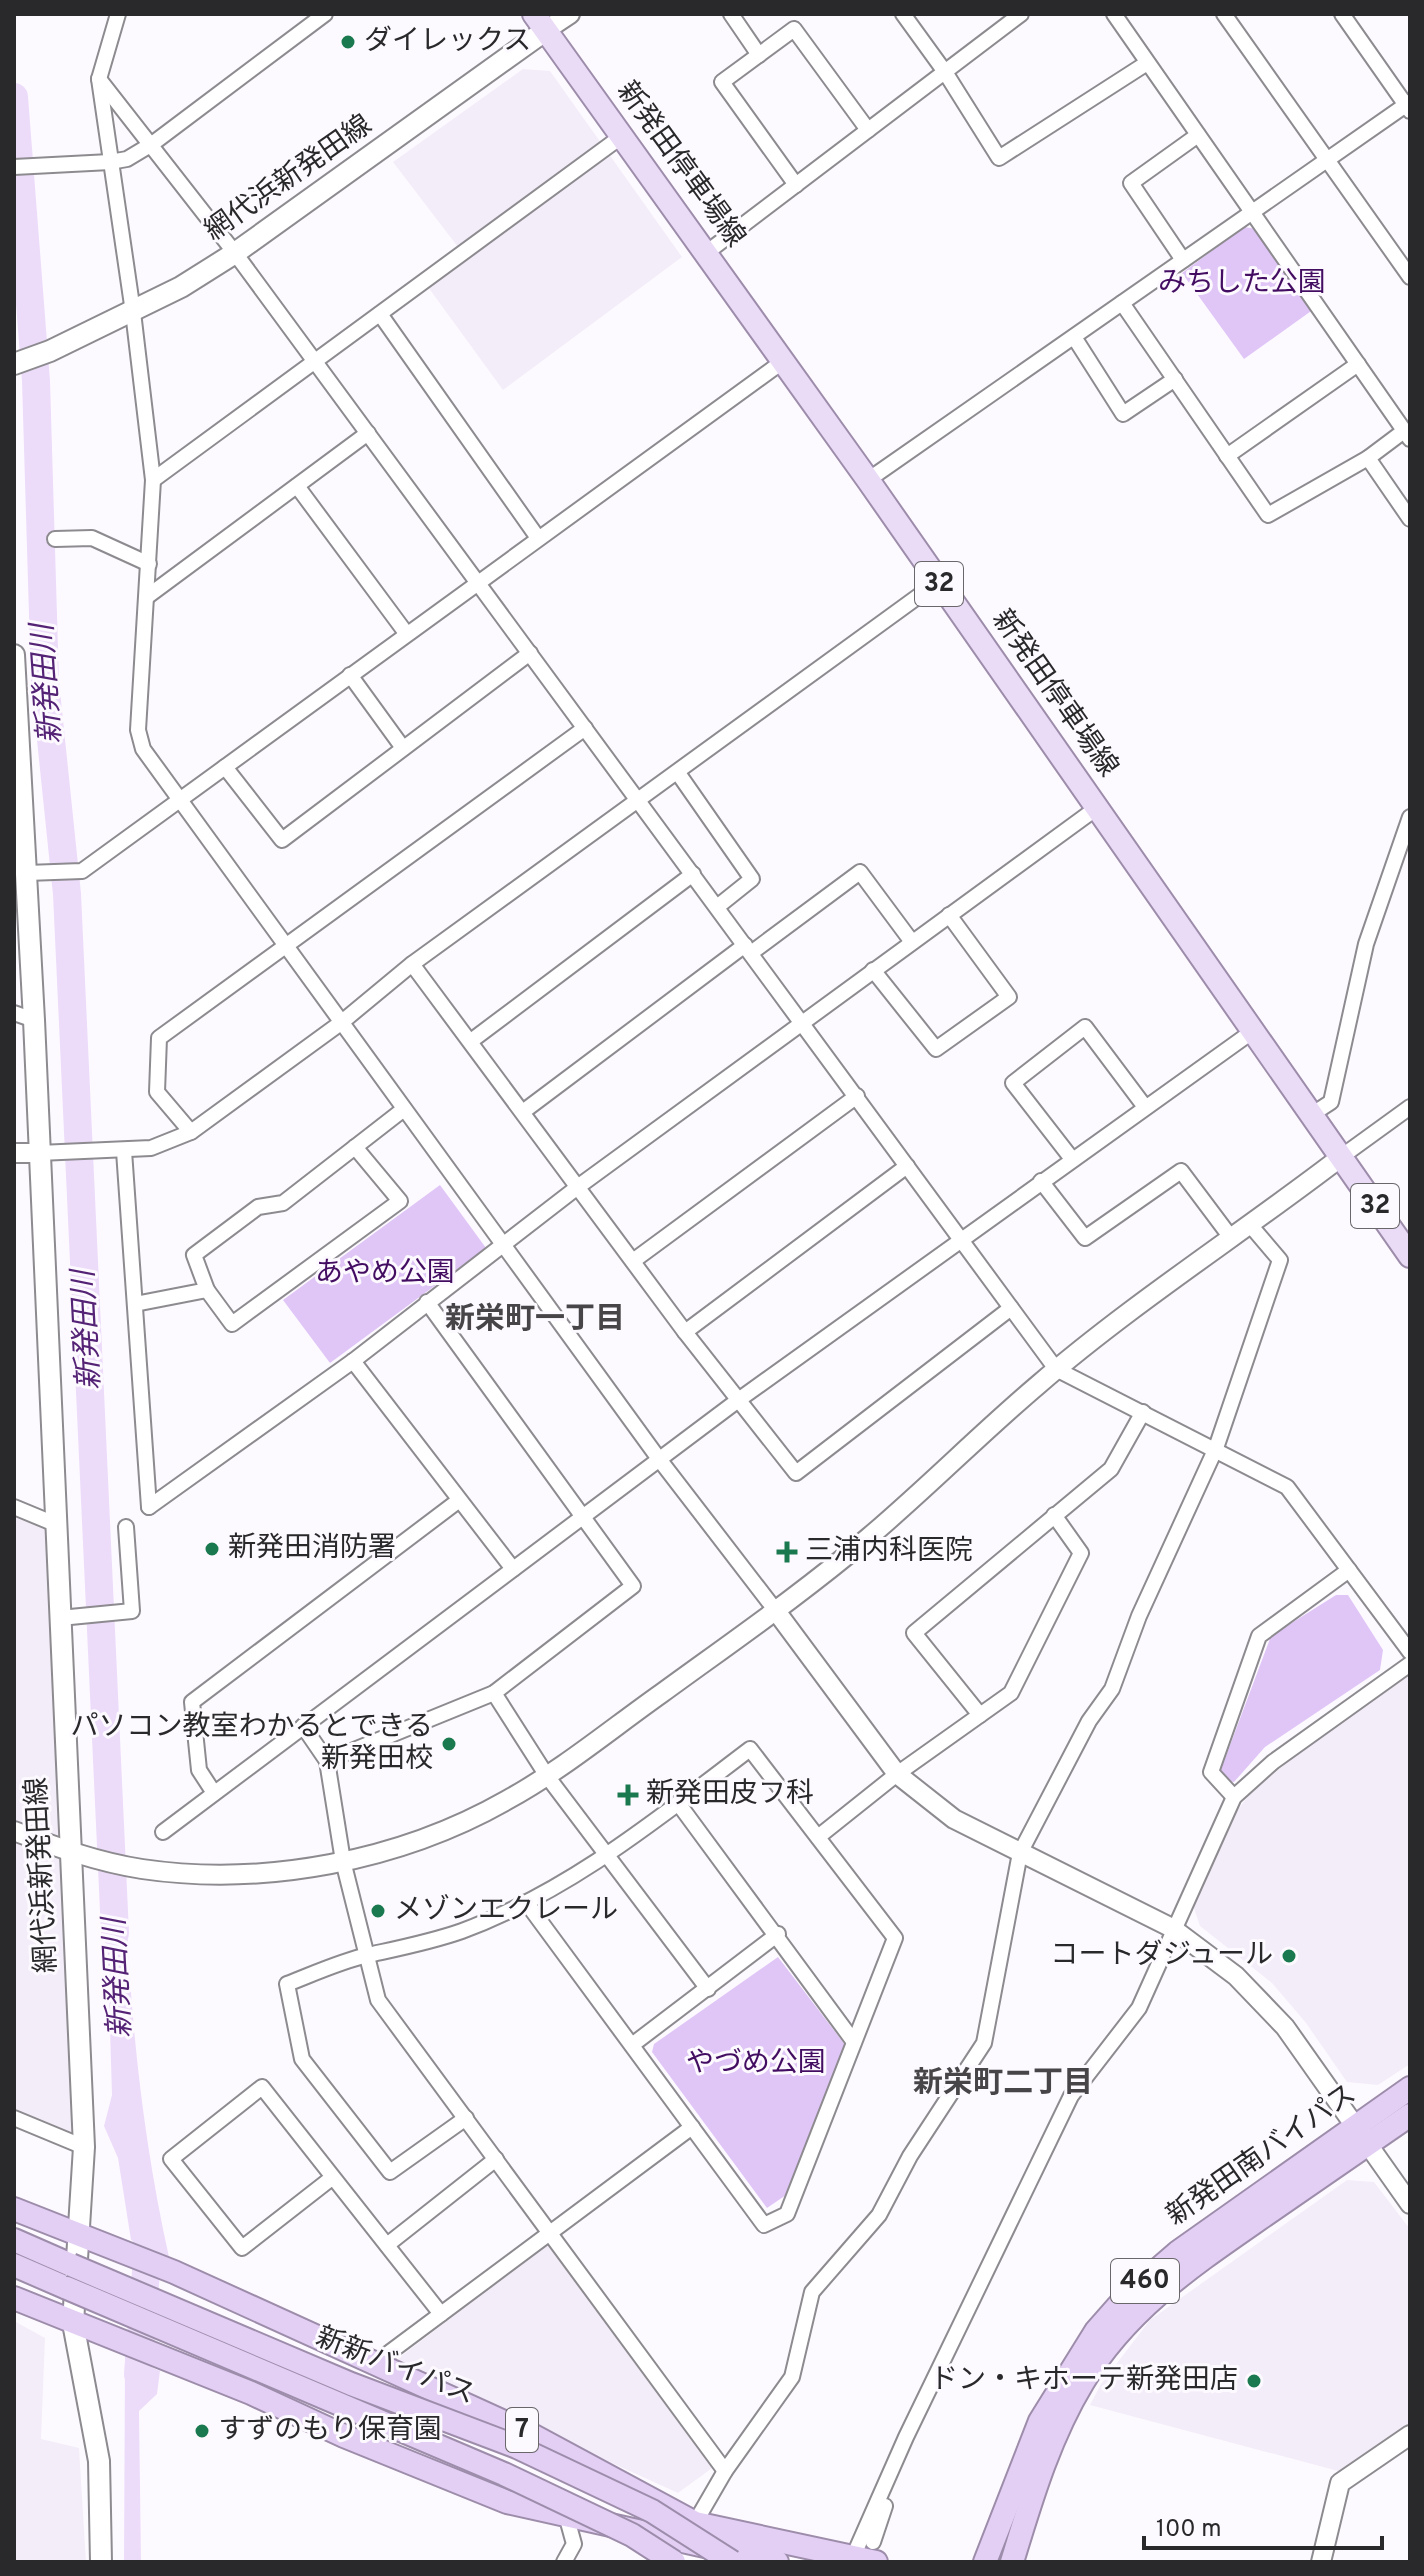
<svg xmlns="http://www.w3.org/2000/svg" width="1424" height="2576" viewBox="0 0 1424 2576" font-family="Overpass,'Noto Sans JP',sans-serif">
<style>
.built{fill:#f3edf9}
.green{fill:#e0c6f7}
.water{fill:#ecdcfa}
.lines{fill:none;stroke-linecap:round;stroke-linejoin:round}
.river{stroke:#ecdcfa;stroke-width:28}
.minor-casing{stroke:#8d8b8f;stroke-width:18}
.tertiary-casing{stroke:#8d8b8f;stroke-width:22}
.secondary-casing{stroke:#8d8b8f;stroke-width:24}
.primary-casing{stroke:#9d8dab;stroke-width:26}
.trunk-casing{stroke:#9d8dab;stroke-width:26}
.minor{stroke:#fff;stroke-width:14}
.tertiary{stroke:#fff;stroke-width:18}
.secondary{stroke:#fff;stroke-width:20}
.primary{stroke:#eadbf7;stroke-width:22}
.trunk{stroke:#e3cff4;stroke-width:22}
.trunk-bridge-casing{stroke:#9d8dab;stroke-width:26;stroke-linecap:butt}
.trunk-bridge{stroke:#e3cff4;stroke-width:22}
.poi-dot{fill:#1b794f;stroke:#fdfaff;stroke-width:3}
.labels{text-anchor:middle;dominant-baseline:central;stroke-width:6;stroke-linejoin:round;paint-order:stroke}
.shield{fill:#fdfaff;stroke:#69676a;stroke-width:2}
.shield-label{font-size:26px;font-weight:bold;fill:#29282a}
.poi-label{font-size:28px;fill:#29282a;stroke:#fdfaff;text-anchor:start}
.street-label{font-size:28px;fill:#29282a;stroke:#fdfaff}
.park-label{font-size:28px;fill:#430d62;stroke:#fdfaff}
.water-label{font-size:30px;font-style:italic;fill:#552376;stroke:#fdfaff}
.neighbourhood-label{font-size:30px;font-weight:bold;fill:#474548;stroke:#fdfaff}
</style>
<rect width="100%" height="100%" fill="#fdfaff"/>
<g class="built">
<polygon points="523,69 550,71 682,257 503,390 420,276 458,247 393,162"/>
<polygon points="14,1517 46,1530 74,2138 14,2113"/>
<polygon points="1410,1675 1410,2064 1378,2085 1347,2082 1306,2023 1272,1983 1200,1926 1192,1902 1231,1819 1249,1795 1304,1748"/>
<polygon points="1347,2180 1374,2182 1410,2229 1410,2425 1342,2472 1090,2405 1101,2384 1150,2320"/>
<polygon points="550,2243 719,2463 678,2493 392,2363"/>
<polygon points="14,2321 45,2338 41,2439 79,2448 86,2562 14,2562"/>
</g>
<g class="green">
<polygon points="1244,227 1257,229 1314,309 1244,359 1182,273"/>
<polygon points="440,1185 486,1248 330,1363 283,1300"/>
<polygon points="1336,1595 1348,1595 1383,1650 1380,1670 1265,1747 1234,1782 1225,1781 1220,1772 1271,1636"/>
<polygon points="778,1957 846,2046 789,2193 767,2208 652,2052 654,2044"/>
</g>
<g class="water">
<path d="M106,1896L126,1899C130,2019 143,2140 169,2257L131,2240L118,2158L104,2126L112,2095Z"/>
<polygon points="125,2356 160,2371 157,2394 139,2411 141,2562 124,2562"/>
</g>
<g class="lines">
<g class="river">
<polyline points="14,97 36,381 45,682 67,894 115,1933"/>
<polyline points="138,2374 148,2246 141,2209"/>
</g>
<g class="minor-casing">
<g id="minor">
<polyline points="118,14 99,79 133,312 153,480 138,730 143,749 659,1459 776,1611"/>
<polyline points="731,14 759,55"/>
<polyline points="903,14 945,72 999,158 1147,63"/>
<polyline points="1114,14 1410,439"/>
<polyline points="1224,14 1410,277"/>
<polyline points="1342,14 1410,111"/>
<polyline points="99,79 235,253 1056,1369 1287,1487 1410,1652"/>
<polyline points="14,167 110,162 127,159 152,144 325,14"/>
<polyline points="796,185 722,82 794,29 868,130"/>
<polyline points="706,253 1021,14"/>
<polyline points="1183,260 1131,183 1198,135"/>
<polyline points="1122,303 1268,515 1368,458 1404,431"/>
<polyline points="380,314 538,538"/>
<polyline points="1074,337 1123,414 1175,379"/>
<polyline points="1227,456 1358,364"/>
<polyline points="1368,458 1410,519"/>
<polyline points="153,480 622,136"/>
<polyline points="868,480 1410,102"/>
<polyline points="297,486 406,633"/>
<polyline points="55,539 92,538 149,564"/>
<polyline points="148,596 368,433"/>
<polyline points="350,675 403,748"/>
<polyline points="225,767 282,840 530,653"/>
<polyline points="678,773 752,879 717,907"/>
<polyline points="27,873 82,871 782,362"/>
<polyline points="751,953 860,872 912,942"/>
<polyline points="412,964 685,1332 796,1473 1011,1308"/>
<polyline points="873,970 936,1049 1009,997 949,915"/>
<polyline points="14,1013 34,1020"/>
<polyline points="471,1041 693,874"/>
<polyline points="524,1111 745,945"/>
<polyline points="1311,1115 1331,1102 1366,944 1410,817"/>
<polyline points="191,1132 157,1092 159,1038 585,728"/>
<polyline points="124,1151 149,1507"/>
<polyline points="39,1153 151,1148 191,1132 342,1022 412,964 938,582"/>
<polyline points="1341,1157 1410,1107"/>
<polyline points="1072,1159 1013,1083 1085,1027 1145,1107"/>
<polyline points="1041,1181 1085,1238 1181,1171 1232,1239"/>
<polyline points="633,1261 857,1096"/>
<polyline points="207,1290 232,1324 400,1201 355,1147"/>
<polyline points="135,1304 207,1290 194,1255 258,1207 283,1203 404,1109"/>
<polyline points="685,1332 907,1166"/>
<polyline points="353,1361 513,1569"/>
<polyline points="14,1507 55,1524"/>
<polyline points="149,1507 353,1361 579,1186 1098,807"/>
<polyline points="60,1618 132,1611 126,1527"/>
<polyline points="494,1693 547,1776 708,1989"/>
<polyline points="980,1715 914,1633 1111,1469 1143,1412"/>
<polyline points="303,1726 327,1761 343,1861 378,2000 725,2471"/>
<polyline points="327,1761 494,1693 633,1586 427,1302"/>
<polyline points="214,1793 199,1770 192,1702 458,1501"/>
<polyline points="1234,1797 1211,1772 1259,1636 1349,1570"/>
<polyline points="678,1803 854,2042"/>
<polyline points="163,1832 737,1401 1253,1031"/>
<polyline points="818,1837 897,1774 1011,1693 1081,1553 1054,1515"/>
<polyline points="632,2045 778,1934"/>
<polyline points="14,2118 84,2147"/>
<path d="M466,2118L390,2172L302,2059L287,1984C313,1974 341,1961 368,1955C400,1948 431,1942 462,1931C570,1891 660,1817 750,1749L895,1938L787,2214L764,2225L526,1902"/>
<polyline points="333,2177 242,2248 171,2159 262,2087 441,2314"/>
<polyline points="387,2245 496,2159"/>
<polyline points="374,2364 692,2127"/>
<polyline points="692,2528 725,2471 792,2377 812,2292 879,2215 910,2156 984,2043 1020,1853 1089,1721 1112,1689 1139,1616 1216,1448 1280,1260 1251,1226"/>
<polyline points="873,2542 885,2506"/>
<polyline points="853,2557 906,2437 1071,2096 1139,2008 1234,1797 1273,1762 1410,1664"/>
<polyline points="564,2562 574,2544 566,2515"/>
</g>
</g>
<g class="tertiary-casing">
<g id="tertiary">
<polyline points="546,30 570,14"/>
<polyline points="14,1153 39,1153"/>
<polyline points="776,1611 897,1774 954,1819 1172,1928 1236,1976 1285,2027 1410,2204"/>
<path d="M14,1831C56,1847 97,1862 142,1869C264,1887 400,1861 507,1800C562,1770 611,1729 662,1693C732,1642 803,1593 869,1537C927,1488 981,1433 1039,1384C1133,1303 1242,1233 1341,1157"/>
<polyline points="1321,2562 1340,2483 1410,2435"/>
</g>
</g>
<g class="secondary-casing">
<g id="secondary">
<polyline points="14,364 50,351 181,287 235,253 546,30"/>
<polyline points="14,655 34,1020 84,2147 73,2323 99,2461 101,2562"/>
</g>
</g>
<g class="primary-casing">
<polyline id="primary" points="534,14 868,480 1410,1256"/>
</g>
<g class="trunk-casing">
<g id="trunk">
<polyline points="14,2209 174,2272 528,2433 695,2523 876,2562"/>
<polyline points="14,2240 71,2265"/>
<polyline points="14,2265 67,2288"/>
<polyline points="14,2298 251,2393 344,2436 507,2502 777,2562"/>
<polyline points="985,2562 1040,2421 1096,2331 1126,2297 1178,2252 1410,2088"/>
<path d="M1012,2562C1031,2500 1049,2438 1083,2382C1127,2308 1196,2263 1265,2215C1313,2182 1362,2148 1410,2115"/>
</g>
</g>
<use href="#minor" class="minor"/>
<use href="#tertiary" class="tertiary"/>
<use href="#secondary" class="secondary"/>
<use href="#primary" class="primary"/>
<use href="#trunk" class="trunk"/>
<g class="trunk-bridge-casing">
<g id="trunk-bridge">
<polyline points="71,2265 351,2384 517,2447 652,2511 732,2562"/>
<polyline points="67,2288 504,2474 632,2535 674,2562"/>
</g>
</g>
<use href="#trunk-bridge" class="trunk-bridge"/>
</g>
<g class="poi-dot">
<circle cx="348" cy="42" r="8"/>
<circle cx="212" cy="1549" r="8"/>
<path d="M783 1540h8v8h8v8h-8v8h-8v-8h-8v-8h8z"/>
<circle cx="449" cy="1744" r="8"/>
<path d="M624 1783h8v8h8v8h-8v8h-8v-8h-8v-8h8z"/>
<circle cx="378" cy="1911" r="8"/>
<circle cx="1289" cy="1956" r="8"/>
<circle cx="1254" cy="2381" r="8"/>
<circle cx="202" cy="2431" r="8"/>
</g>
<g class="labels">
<g class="shield">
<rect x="915" y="562" width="48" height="44" rx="6"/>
<rect x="1351" y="1184" width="48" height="44" rx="6"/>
<rect x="1111" y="2259" width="68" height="44" rx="6"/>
<rect x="506" y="2408" width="32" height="44" rx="6"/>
</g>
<g class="shield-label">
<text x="939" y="584">32</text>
<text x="1375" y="1206">32</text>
<text x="1145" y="2281">460</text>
<text x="522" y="2430">7</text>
</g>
<g class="poi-label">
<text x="364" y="42">ダイレックス</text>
<text x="228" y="1549">新発田消防署</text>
<text x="805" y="1552">三浦内科医院</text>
<text x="433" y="1728" text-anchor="end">パソコン教室わかるとできる<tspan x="433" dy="32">新発田校</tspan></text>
<text x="646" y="1795">新発田皮フ科</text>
<text x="394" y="1911">メゾンエクレール</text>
<text x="1273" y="1956" text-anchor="end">コートダジュール</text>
<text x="1238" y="2381" text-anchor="end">ドン・キホーテ新発田店</text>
<text x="218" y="2431">すずのもり保育園</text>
</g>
<g class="street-label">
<text transform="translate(680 165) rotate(54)">新発田停車場線</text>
<text transform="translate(289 179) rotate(-35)">網代浜新発田線</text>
<text transform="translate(1054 694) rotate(55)">新発田停車場線</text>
<text transform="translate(43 1875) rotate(-93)">網代浜新発田線</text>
<text transform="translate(1262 2156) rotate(-35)">新発田南バイパス</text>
<text transform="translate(395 2367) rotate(21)">新新バイパス</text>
</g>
<g class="park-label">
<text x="1242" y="284">みちした公園</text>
<text x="385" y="1274">あやめ公園</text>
<text x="756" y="2064">やづめ公園</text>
</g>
<g class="water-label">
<text transform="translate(48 684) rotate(-94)">新発田川</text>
<text transform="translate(88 1330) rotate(-93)">新発田川</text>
<text transform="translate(119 1978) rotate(-93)">新発田川</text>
</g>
<g class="neighbourhood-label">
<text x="535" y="1320">新栄町一丁目</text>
<text x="1003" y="2084">新栄町二丁目</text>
</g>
</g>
<rect width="1424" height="2576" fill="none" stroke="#29282a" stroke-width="32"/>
<path d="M1144 2536v12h238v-12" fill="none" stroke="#29282a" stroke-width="4"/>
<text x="1156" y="2536" font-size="24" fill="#29282a" stroke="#fdfaff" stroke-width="6" paint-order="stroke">100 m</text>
</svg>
